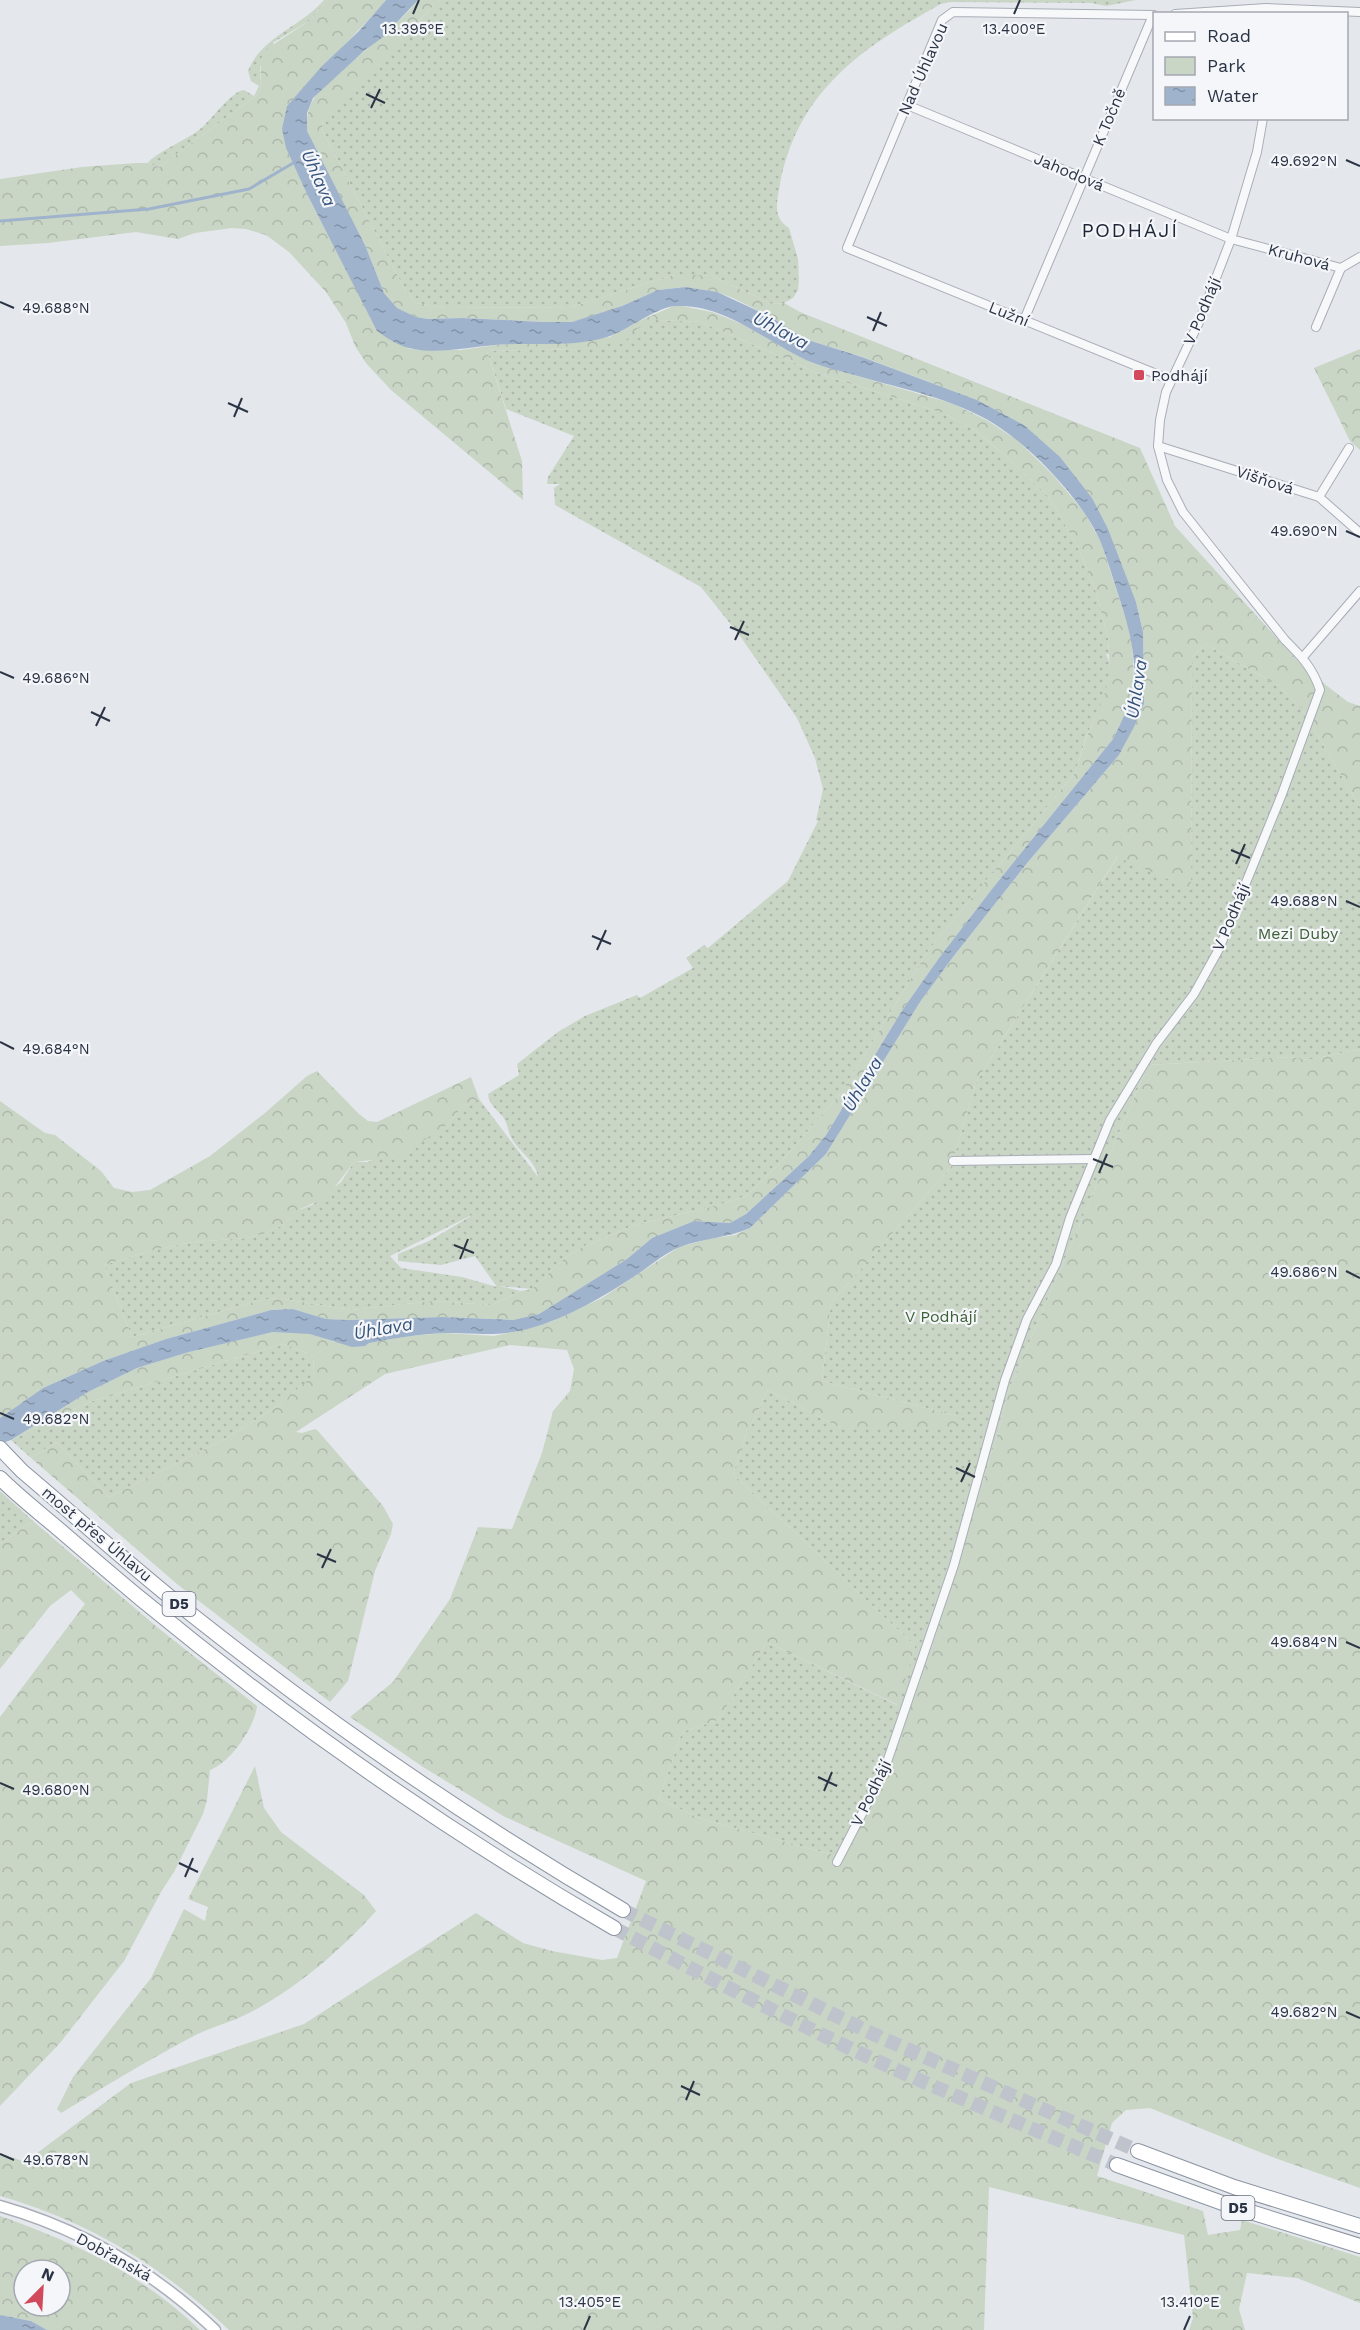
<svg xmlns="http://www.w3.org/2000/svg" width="1360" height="2330" viewBox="0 0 1360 2330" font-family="'Work Sans',sans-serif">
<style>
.green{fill:url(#green-dots);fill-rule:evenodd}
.forest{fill:url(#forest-crowns);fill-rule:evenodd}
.water{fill:url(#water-ripples)}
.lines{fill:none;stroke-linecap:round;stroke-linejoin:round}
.stream{stroke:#9fb4cc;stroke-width:3}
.motorway-tunnel{stroke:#bfc3cb;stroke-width:14;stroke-dasharray:14 7;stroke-linecap:butt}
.minor-casing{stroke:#a9aeb7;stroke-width:10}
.secondary-casing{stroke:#a9aeb7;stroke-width:13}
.motorway-casing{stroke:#8b94a3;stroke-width:16}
.minor{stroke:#f7f8fa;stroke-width:8}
.secondary{stroke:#fff;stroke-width:10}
.motorway{stroke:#fff;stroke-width:14}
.ticks{fill:none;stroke:#2b3445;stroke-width:2}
.poi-dot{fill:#d1495b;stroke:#f4f6f9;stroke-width:2}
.labels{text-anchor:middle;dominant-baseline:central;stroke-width:4.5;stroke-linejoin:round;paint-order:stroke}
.shield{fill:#f4f6f9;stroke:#676e7b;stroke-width:1.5}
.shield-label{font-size:15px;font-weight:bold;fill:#2b3445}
.street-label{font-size:16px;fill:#2b3445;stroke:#f4f6f9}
.poi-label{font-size:16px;fill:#2b3445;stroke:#f4f6f9;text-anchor:start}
.park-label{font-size:16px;fill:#3f6138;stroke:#f4f6f9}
.water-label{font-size:18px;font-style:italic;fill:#34527a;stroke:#f4f6f9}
.quarter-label{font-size:20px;letter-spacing:1.5px;fill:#1d2536;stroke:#f4f6f9}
.ticks-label{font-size:15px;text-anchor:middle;fill:#2b3445;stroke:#f4f6f9;stroke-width:4.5;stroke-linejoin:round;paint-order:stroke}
</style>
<defs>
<pattern id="green-dots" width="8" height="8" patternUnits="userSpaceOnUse" patternTransform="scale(1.5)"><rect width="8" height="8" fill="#c9d6c5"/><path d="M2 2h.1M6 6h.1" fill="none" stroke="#adb8ab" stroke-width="1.8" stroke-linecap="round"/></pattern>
<pattern id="forest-crowns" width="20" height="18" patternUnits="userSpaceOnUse" patternTransform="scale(1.5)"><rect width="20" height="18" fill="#c9d6c5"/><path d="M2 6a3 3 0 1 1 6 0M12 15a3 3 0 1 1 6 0" fill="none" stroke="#adb8ab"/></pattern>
<pattern id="water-ripples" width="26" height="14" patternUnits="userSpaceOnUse" patternTransform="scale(1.5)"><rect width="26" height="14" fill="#9fb4cc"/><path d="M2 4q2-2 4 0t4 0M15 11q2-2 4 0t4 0" fill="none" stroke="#8293a7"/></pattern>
</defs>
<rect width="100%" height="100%" fill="#e4e7ec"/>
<g class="green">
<path d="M324,0H328L309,21L274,42L260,67V90L257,95L159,167L148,163C153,154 188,139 199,130C211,121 231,91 244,90L254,96L259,86L251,81L248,71C262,36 301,27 324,0Z"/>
<path d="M439,0H1136L1106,6L1092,3L950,2L941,4C863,47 798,90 780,184C777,202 772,217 789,228L798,259L799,280L798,290L793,298L784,303L772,304L712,276L674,275L571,307L446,308L416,303L403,286L323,132L322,121C358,78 401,41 439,0Z"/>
<path d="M656,320L701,322L820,374L943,413L975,430L1007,457L1049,497L1078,547L1096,592L1108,638L1109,654H1106C1120,680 1096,713 1086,737C1082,749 1079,761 1075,773L928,951L841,1093L777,1166L746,1196L715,1206L635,1225L582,1247L564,1259L532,1289L499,1286L521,1291L492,1305L433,1301L352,1310L277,1298L257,1301L132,1337L104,1265L154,1250L193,1242L247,1238L266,1233L283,1225L296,1211L312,1205L341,1182L354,1162H368L448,1124L461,1108L479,1099L538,1177C536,1161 519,1152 512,1139C508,1132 508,1124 503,1117C496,1108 489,1105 488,1094L519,1075L517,1064L558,1032L585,1016L637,995L640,998L693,968L686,958L704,945L708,948L788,881L818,821L816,820L823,789L815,758L797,718L740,636L701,587L555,505L554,488L560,484H547L548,477L574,436L506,409L487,351L583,349ZM476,1213L429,1241L398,1254V1261L441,1265L475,1256L497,1287L462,1277L401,1268L390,1256Z"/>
<polygon points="1205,644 1279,686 1302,709 1360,807 1360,1049 1308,1060 1290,1057 1148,1065 1007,1394 1002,1419 932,1646 896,1744 887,1775 844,1858 699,1818 659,1799 682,1732 718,1720 767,1642 897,1705 915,1646 733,1474 746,1435 768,1390 841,1428 957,1416 822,1381 831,1303 951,1167 976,1082 1118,856 1191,889 1192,657"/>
<polygon points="283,1344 314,1356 313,1376 276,1407 223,1440 109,1497 56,1442 31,1458 11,1440 89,1402"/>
<polygon points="0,1491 33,1521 0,1544"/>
</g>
<g class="forest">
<path d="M328,0H386C354,37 319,70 287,106L308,196L378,331L410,349L461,350L496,345L610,337L639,321L676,305L697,309L712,312L742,324L812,363L954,404L988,421L1017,440L1054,476L1084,512L1101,542L1132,638L1134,682L1126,713L1113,739L992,889L939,958L903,1009L826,1135L809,1156L746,1214L730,1223L694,1221L652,1238L627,1259L539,1314L513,1320L442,1317L348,1320L326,1319L293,1309L271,1310L166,1339L103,1361L43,1388L0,1418V1101L45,1133L55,1135L101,1171L114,1188L132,1192L150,1190L210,1156L265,1113L307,1076L317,1071L359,1114L368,1121L377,1122L471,1077L479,1099L461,1108L448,1124L399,1157L354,1162L327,1197L296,1211L283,1225L266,1233L247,1238L193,1242L154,1250L104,1265L132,1337L257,1301L277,1298L352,1310L433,1301L492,1305L521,1291L532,1289L564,1259L582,1247L635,1225L715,1206L746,1196L777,1166L841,1093L928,951L1075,773L1086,738L1103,699L1110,675L1108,638L1096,592L1078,547L1049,497L1007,457L975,430L943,413L820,374L701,322L656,320L638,328L626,340L583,349L487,351L522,461L523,500L391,390L366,363L355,346L346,323L326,292L289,252L266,235L246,229L232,228L195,233L178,239L136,232L48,243L0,246V179L82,167L136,163H148L159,167L257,95L260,90L261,59L265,50L309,21Z"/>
<path d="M418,0H439L322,121L323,132L403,286L416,303L446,308L571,307L674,275H694L712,276L772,304L784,303L800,312L1140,448L1175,526L1305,669L1348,702L1360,706V807L1302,709L1279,686L1205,644L1192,657L1191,889L1117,857L976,1082L951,1167L831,1303L822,1381L957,1416V1427L841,1428L768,1390L746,1435L733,1474L915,1646L898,1705L767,1642L718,1720L682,1732L659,1799L699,1818L844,1858L887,1775L896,1744L932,1646L1002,1419L1007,1394L1148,1065L1290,1057L1308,1060L1360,1049V2188L1272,2157L1150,2108L1126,2110L1112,2123L1097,2176L1203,2211L1208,2235L1240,2230L1242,2220L1360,2257V2303L1297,2278L1247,2273L1239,2309L1245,2330H1189L1193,2318L1184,2235L989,2187L984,2330H229C162,2266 90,2222 0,2196V2153L25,2162L131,2083L304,2024L476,1913L523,1943L552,1951L602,1960L617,1958L646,1881L505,1817L423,1767L350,1717L393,1682L450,1599L478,1527L512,1529L542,1453L553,1411L570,1391L574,1369L567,1350L510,1345L385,1374L296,1432L302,1433L315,1429L318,1431L383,1506L393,1524L391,1534L375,1571L348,1681L330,1702L177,1584L31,1458L56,1442L109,1497L223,1440L276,1407L313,1376L314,1356L283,1344L89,1402L11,1440L88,1392L137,1368L189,1352L242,1339L273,1332L310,1333L334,1342L369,1343L408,1336L446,1333L494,1336L527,1329L553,1321L602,1298L679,1247L709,1239L735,1235L750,1228L826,1154L920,1002L953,957L1028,862L1119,755L1144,704L1143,632L1136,602L1092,498L1024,425L977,400L863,357L805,339L773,318L733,298L716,292L686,287L658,290L622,306L573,322H544L462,318L428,319L416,317L397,308L384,293L365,245L306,131C307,119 307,110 313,100C319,89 330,81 339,73C366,49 395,28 418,0Z"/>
<polygon points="1360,349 1360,450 1350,441 1314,368"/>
<path d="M33,1521L157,1627L257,1706C255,1727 230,1763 210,1770L207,1800L203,1814L174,1872L161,1892L124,1961L60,2043L0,2106V1717L85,1604L71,1590L50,1606L0,1669V1544Z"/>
<path d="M255,1766L264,1808L281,1832L364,1895L376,1911C340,1951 295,1990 247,2014C230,2023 210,2027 192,2037C148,2060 104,2087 61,2113L57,2109L73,2077L151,1978L184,1909L205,1921L208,1907L188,1899Z"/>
<path d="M0,2216C76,2243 142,2274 200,2330H47L31,2321L0,2315ZM24,2270H60V2306H24Z"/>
</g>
<g class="water">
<path d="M386,0H418L383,37L364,51L313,98L307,113V131L365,245L384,293L397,308L416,317L428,319L462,318L544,322H572L622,306L658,290L686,287L717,292L773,318L805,339L862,357L977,400L1024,425L1060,457L1092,498L1108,529L1136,602L1143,632L1144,704L1135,725L1119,755L1028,862L953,957L920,1002L826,1154L750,1228C728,1238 703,1238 680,1247C665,1253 651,1265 638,1274C603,1297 568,1318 528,1329C496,1337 477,1333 446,1333C420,1334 395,1338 369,1343L365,1346L352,1347L310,1334L273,1332L189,1352L137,1368L88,1392L11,1440L0,1444V1418L43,1388L103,1361L166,1339L271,1310L293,1309L326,1319L348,1320L442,1317L513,1320L539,1314L627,1259L652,1238L694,1221L730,1223L746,1214L809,1156L826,1135L903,1009L939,958L992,889L1113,739C1122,721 1131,703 1134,682C1136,652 1128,625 1119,597C1113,579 1108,561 1101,543C1084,501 1028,443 988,420C945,396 894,387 847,373C836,370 824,367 813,363C769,345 728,304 677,306C657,306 627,331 607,337C571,348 533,342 495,345C467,347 437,355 409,348C397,345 387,338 377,331L308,196L286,148L282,129L287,106L322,66L358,32Z"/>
<polygon points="0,2315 31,2321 47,2330 0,2330"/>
</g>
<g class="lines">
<polyline class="stream" points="0,221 149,209 249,189 295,162"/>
<g class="motorway-tunnel">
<polyline points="623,1910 873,2034 1138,2151"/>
<path d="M614,1928C696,1971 778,2014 862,2054C946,2093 1032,2128 1117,2165"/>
</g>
<g class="minor-casing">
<g id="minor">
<polyline points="1175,14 1266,8 1360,12"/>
<polyline points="1154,15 953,12 942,20 847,248 1171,380"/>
<polyline points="907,105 1231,239 1341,268 1316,327"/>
<polyline points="1341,268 1360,257"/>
<polyline points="1024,320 1153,15"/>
<polyline points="1158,446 1319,497 1360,533"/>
<polyline points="1319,497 1349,448"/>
<polyline points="1303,657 1360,591"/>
<polyline points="953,1161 1094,1159"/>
<path d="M837,1862L884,1771L954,1565L1005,1380L1027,1319L1056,1264L1070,1218L1110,1120L1156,1044L1194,994L1219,949L1282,794L1320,690C1313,668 1301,656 1285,640L1183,512L1167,480L1158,446L1160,420L1166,392L1199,322L1231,239L1257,152L1263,118"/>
</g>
</g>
<g class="secondary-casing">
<path id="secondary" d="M0,2206C81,2229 154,2272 215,2330"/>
</g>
<g class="motorway-casing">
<g id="motorway">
<path d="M0,1448L22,1471C80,1520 136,1571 196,1618C331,1725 474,1823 623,1910"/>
<path d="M0,1478C17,1495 36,1510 55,1526C83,1550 112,1575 141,1599C289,1721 448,1832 614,1928"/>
<polyline points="1138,2151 1234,2187 1360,2226"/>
<polyline points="1117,2165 1228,2205 1360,2246"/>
</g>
</g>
<use href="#minor" class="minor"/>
<use href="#secondary" class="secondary"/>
<use href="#motorway" class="motorway"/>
</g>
<path class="ticks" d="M413,14L419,0M1014,14L1020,0M366,94L385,103M371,108L380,89M1346,160L1360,166M0,302L14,308M867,317L887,326M873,331L881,312M228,403L248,412M234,417L242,398M1346,531L1360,537M730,627L749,635M735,640L744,621M0,672L14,678M91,712L110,721M96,726L105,707M1231,850L1250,858M1236,864L1245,844M1346,901L1360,907M592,936L611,944M597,950L606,930M0,1042L14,1049M1093,1159L1113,1167M1099,1173L1107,1154M454,1245L474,1253M460,1259L468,1239M1346,1271L1360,1278M0,1413L14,1419M956,1468L975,1477M961,1482L970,1463M317,1554L336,1562M322,1568L331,1549M1346,1642L1360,1648M818,1777L837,1786M0,1783L14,1789M824,1791L832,1772M179,1863L198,1872M185,1877L193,1858M1346,2012L1360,2018M681,2086L700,2095M686,2100L694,2081M0,2154L14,2160M584,2330L590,2316M1184,2330L1190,2316"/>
<rect class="poi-dot" x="1133" y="369" width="12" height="12" rx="3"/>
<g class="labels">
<g class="shield">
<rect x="162.5" y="1592" width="33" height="24" rx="4.5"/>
<rect x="1221.5" y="2196" width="33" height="24" rx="4.5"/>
</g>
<g class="shield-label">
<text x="179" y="1604">D5</text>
<text x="1238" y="2208">D5</text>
</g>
<g class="street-label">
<text transform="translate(923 69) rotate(-66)">Nad Úhlavou</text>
<text transform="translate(1109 117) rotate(-67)">K Točně</text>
<text transform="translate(1069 172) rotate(23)">Jahodová</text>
<text transform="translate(1299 257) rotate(15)">Kruhová</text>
<text transform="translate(1202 311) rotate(-67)">V Podhájí</text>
<text transform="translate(1009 314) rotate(22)">Lužní</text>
<text transform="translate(1265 480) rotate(18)">Višňová</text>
<text transform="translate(1231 917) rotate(-67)">V Podhájí</text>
<text transform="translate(97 1534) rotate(40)">most přes Úhlavu</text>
<text transform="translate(871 1793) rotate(-64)">V Podhájí</text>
<text transform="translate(114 2257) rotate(29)">Dobřanská</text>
</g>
<g class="poi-label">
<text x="1151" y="375">Podhájí</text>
</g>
<g class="park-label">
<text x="1298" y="933">Mezi Duby</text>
<text x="941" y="1316">V Podhájí</text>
</g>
<g class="water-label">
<text transform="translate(319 178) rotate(66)">Úhlava</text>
<text transform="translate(781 330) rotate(28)">Úhlava</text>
<text transform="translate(1136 689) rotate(-81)">Úhlava</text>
<text transform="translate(862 1084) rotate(-59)">Úhlava</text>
<text transform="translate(383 1328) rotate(-10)">Úhlava</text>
</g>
<g class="quarter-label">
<text x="1130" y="230">PODHÁJÍ</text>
</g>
</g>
<g class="ticks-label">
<text x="1014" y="34">13.400°E</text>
<text x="413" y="34">13.395°E</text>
<text x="1304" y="166">49.692°N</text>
<text x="56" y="313">49.688°N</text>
<text x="1304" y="536">49.690°N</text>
<text x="56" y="683">49.686°N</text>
<text x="1304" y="906">49.688°N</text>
<text x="56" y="1054">49.684°N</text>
<text x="1304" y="1277">49.686°N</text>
<text x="56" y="1424">49.682°N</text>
<text x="1304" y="1647">49.684°N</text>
<text x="56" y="1795">49.680°N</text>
<text x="1304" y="2017">49.682°N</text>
<text x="56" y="2165">49.678°N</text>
<text x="590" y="2307">13.405°E</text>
<text x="1190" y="2307">13.410°E</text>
</g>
<rect x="1153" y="12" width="195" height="108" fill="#f4f6f9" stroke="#a4a8b1" stroke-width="1.5"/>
<rect x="1165" y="32" width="30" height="9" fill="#ffffff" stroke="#a4a8b1" stroke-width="1.5"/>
<text x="1207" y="42" font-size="18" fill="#2b3445">Road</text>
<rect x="1165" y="57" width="30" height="18" fill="#c9d6c5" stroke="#a4a8b1" stroke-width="1.5"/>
<text x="1207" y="72" font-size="18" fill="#2b3445">Park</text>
<rect x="1165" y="87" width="30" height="18" fill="url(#water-ripples)" stroke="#a4a8b1" stroke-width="1.5"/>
<text x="1207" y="102" font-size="18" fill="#2b3445">Water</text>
<g transform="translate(42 2288) rotate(24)"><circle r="28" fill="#f4f6f9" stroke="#a4a8b1" stroke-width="1.5"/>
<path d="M0-4.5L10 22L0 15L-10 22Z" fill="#d1495b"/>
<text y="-9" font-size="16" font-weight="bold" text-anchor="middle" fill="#2b3445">N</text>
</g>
</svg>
